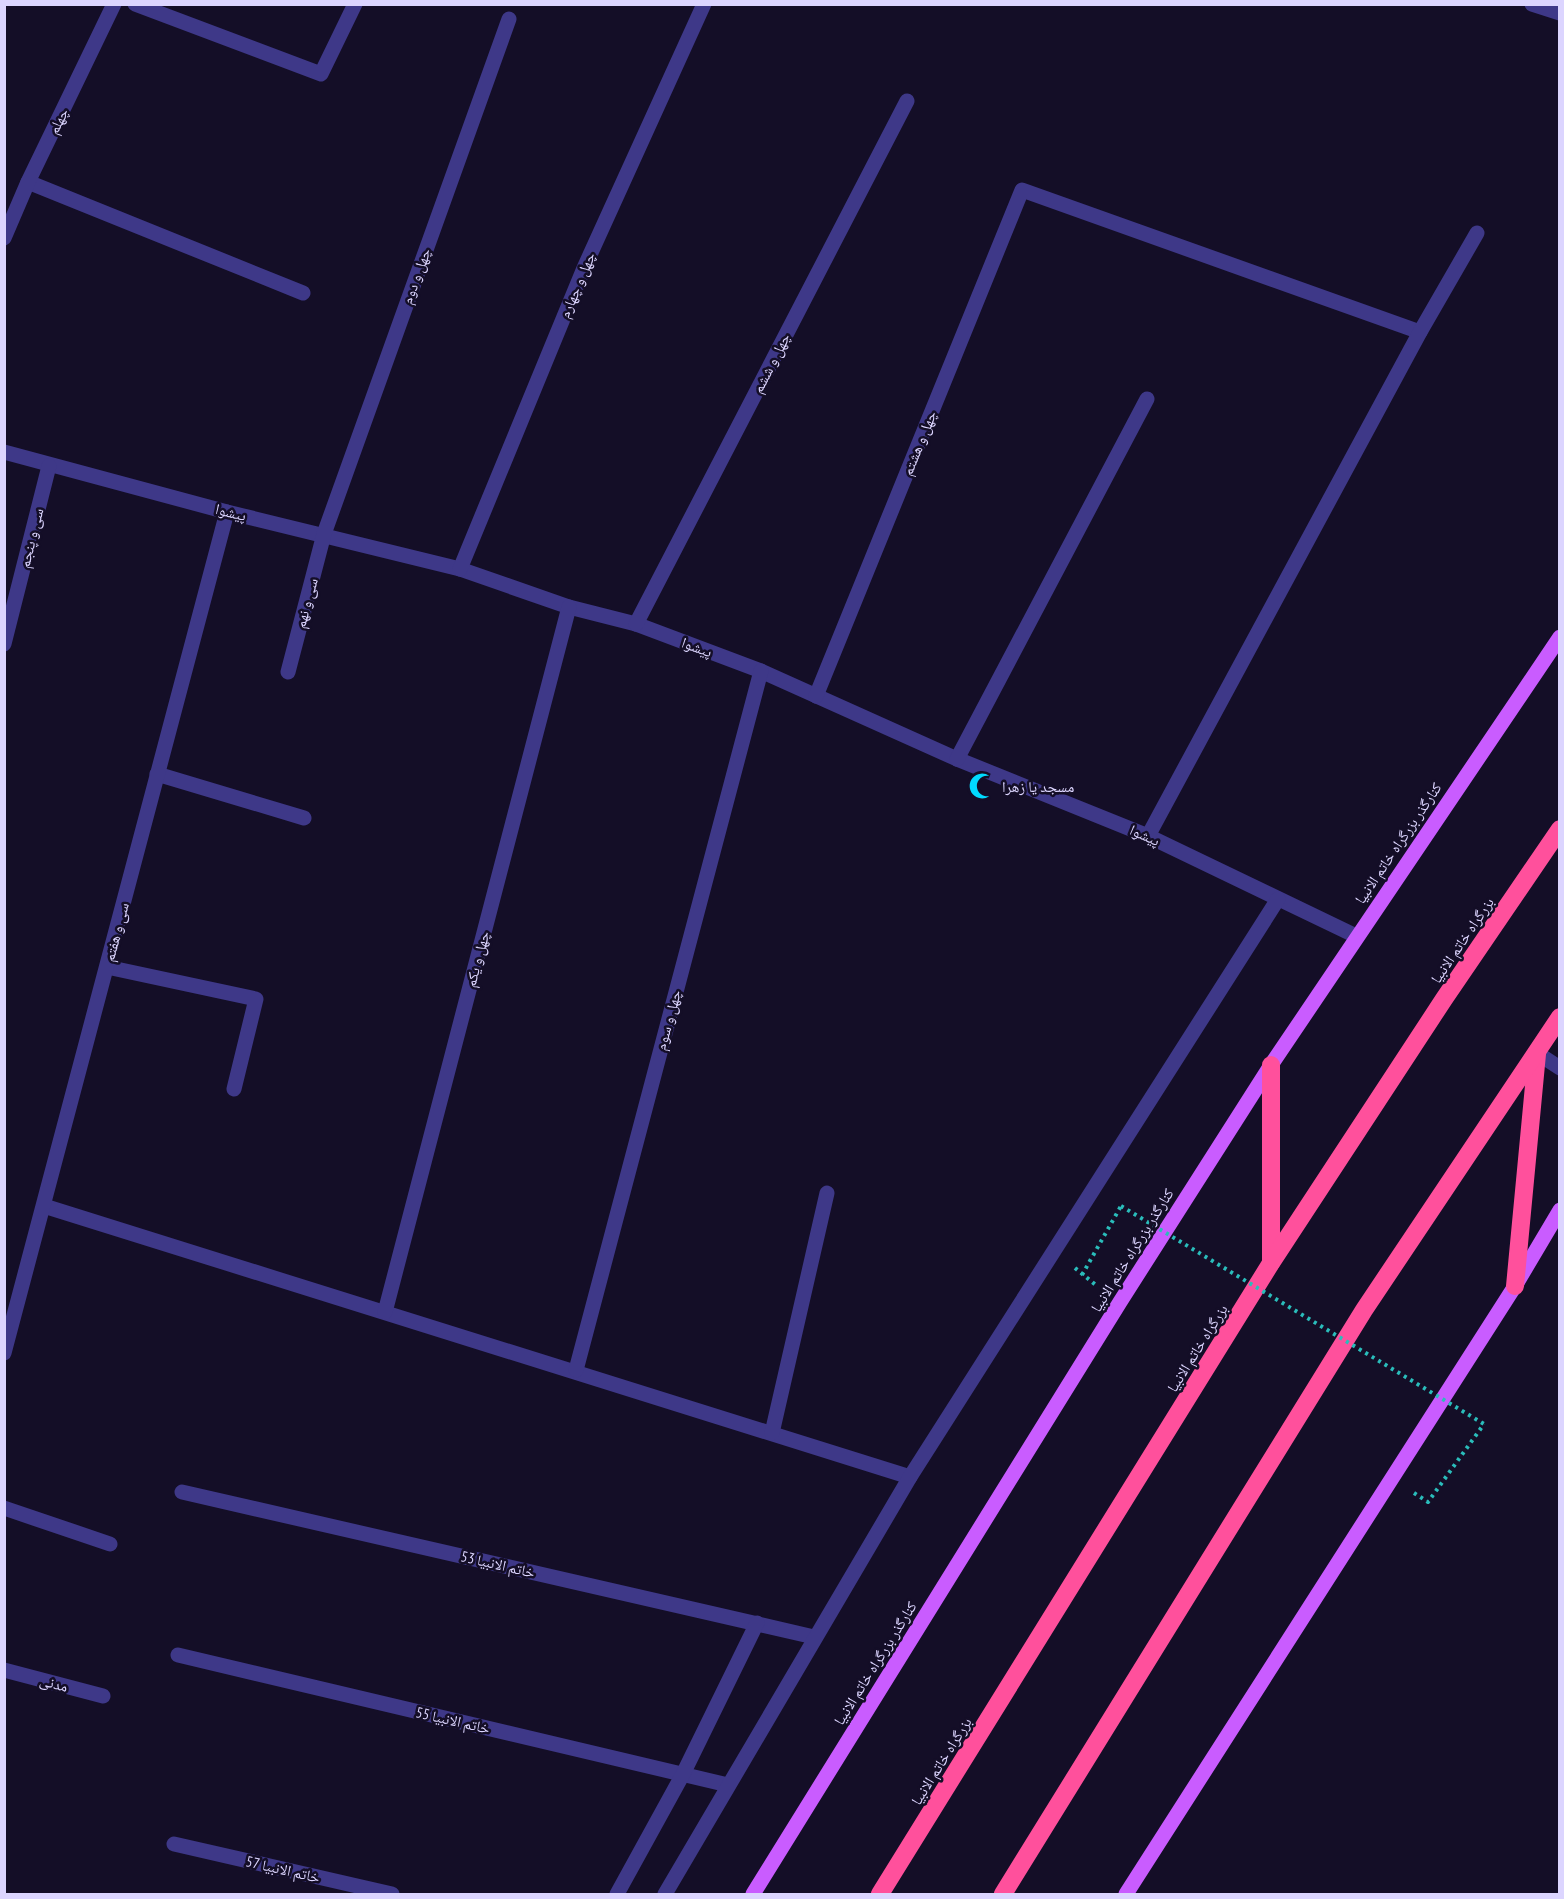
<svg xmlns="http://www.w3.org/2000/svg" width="1564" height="1899" viewBox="0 0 1564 1899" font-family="'PT Sans Narrow','Noto Naskh Arabic',sans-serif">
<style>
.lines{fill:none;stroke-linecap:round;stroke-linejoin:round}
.path{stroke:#2abdbb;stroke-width:4;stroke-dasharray:3 4.5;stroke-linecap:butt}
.minor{stroke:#3e3888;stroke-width:15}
.major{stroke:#c95cff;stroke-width:15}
.highway{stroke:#ff509c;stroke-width:18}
.path-bridge{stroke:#2abdbb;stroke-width:4;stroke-dasharray:3 4.5;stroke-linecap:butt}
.labels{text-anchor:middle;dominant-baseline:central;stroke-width:5;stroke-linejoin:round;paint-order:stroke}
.street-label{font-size:15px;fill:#dcd5ff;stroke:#140e27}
.poi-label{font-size:15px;fill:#dcd5ff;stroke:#140e27;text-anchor:start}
</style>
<rect width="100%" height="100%" fill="#140e27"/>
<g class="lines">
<g class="path">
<polyline points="1075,1268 1097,1286"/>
<polyline points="1082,1275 1121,1206"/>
<polyline points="1414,1493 1428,1502 1484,1424"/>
</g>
<g class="minor">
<polyline points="135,4 321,74 355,4"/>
<polyline points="1532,4 1560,13"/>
<polyline points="28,182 303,293"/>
<polyline points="4,238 28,182 114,4"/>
<polyline points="4,452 227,512 460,569 569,607 636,624 761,671 957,759 1148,836 1356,936"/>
<polyline points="460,569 584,268 704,4"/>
<polyline points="636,624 907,101"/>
<polyline points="4,644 49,466"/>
<polyline points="288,672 324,534 509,19"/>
<polyline points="816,696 1022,190 1420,332"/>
<polyline points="957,759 1147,399"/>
<polyline points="157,774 304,818"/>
<polyline points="1148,836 1420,332 1477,233"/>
<polyline points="107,967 256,999 234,1089"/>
<polyline points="1537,1053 1560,1068"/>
<polyline points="44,1206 910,1477"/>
<polyline points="385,1312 569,607"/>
<polyline points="4,1353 227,512"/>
<polyline points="576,1370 761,671"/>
<polyline points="772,1433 827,1193"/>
<polyline points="182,1492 814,1637"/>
<polyline points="4,1508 110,1544"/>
<polyline points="178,1655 728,1785"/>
<polyline points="4,1670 103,1696"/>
<polyline points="174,1844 392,1894"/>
<polyline points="617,1894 683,1774 757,1623"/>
<polyline points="665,1894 910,1477 1278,899"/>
</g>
<g class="major">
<polyline points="753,1894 1120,1302 1271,1065 1560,637"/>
<polyline points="1126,1894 1515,1286 1560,1210"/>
</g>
<g class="highway">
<polyline points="1271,1263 1271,1065"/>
<polyline points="1515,1286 1537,1054"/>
<polyline points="880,1894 1271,1263 1444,999 1560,829"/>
<polyline points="1003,1894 1364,1310 1560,1017"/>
</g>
<polyline class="path-bridge" points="1121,1206 1484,1424"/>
</g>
<defs>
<g id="mosque-bare" transform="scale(2.07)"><path d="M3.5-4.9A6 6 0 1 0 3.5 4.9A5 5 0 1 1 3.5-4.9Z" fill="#01daff" stroke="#140e27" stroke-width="2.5" paint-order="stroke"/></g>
</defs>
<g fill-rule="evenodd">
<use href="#mosque-bare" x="982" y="786"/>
</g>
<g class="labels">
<g class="street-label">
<text transform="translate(58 121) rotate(-64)">چهلم</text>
<text transform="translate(416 276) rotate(-70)">چهل و دوم</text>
<text transform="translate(577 285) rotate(-67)">چهل و چهارم</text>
<text transform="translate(771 363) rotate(-63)">چهل و ششم</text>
<text transform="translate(919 443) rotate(-68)">چهل و هشتم</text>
<text transform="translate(231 512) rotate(14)">پیشوا</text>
<text transform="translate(31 538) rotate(-76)">سی و پنجم</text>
<text transform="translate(306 603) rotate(-75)">سی و نهم</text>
<text transform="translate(697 647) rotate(20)">پیشوا</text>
<text transform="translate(1145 835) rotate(24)">پیشوا</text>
<text transform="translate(1398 843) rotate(-56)">کنارگذر بزرگراه خاتم الانبیا</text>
<text transform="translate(116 932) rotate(-75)">سی و هفتم</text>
<text transform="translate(1462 940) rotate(-56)">بزرگراه خاتم الانبیا</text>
<text transform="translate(477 959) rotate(-75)">چهل و یکم</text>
<text transform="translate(668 1020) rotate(-75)">چهل و سوم</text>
<text transform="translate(1132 1250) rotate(-58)">کنارگذر بزرگراه خاتم الانبیا</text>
<text transform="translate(1197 1348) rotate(-58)">بزرگراه خاتم الانبیا</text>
<text transform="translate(498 1564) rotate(13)">خاتم الانبیا 53</text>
<text transform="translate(875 1663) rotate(-58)">کنارگذر بزرگراه خاتم الانبیا</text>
<text transform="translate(54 1683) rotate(15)">مدنی</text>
<text transform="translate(453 1720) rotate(13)">خاتم الانبیا 55</text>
<text transform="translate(941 1761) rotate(-58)">بزرگراه خاتم الانبیا</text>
<text transform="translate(283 1869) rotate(13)">خاتم الانبیا 57</text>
</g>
<g class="poi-label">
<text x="1002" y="786">مسجد یا زهرا</text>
</g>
</g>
<rect width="1564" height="1899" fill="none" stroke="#dcd5ff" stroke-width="12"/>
</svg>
